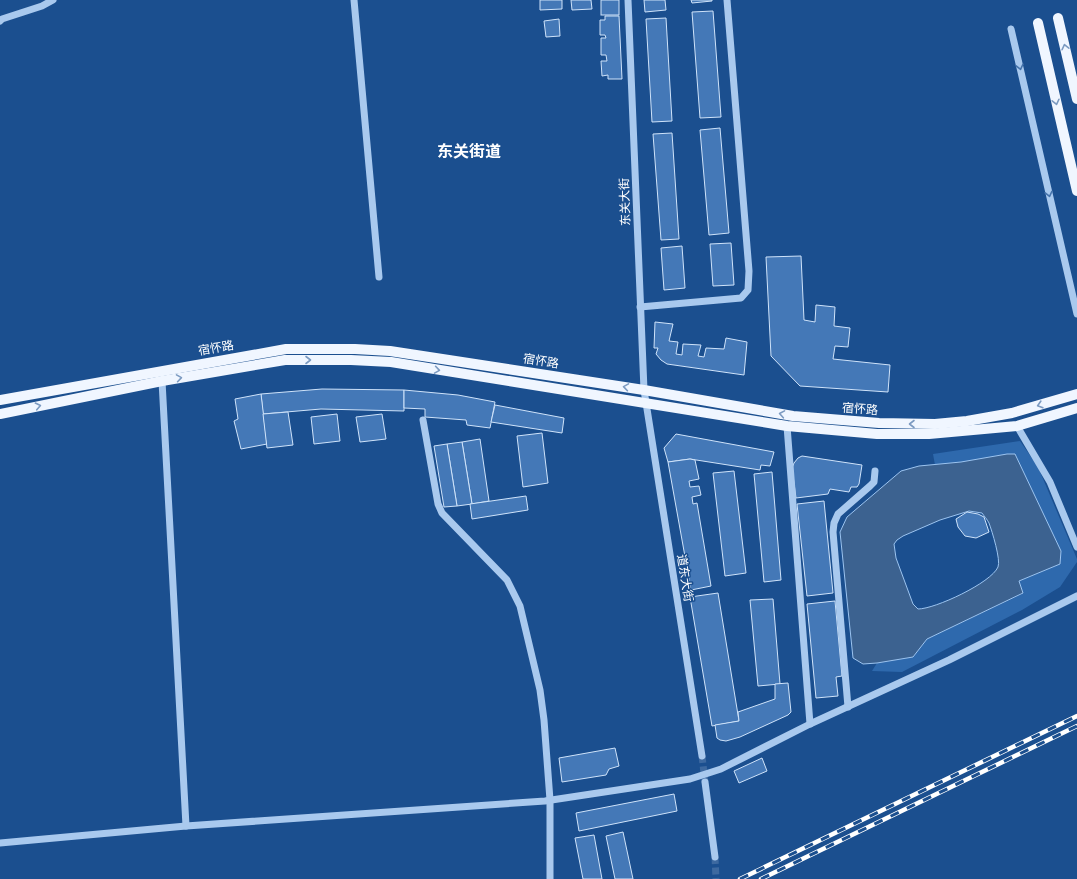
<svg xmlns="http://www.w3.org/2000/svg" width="1077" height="879" viewBox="0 0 1077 879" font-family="'DejaVu Sans','Noto Sans SC',sans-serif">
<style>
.green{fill:#2e69ad}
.water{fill:#3c6290;stroke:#9cc4f0;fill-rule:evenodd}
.building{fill:#4478b7;stroke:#cfe3fa}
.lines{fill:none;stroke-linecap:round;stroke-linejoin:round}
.minor-tunnel{stroke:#3d69a0;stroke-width:7;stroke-dasharray:7 3.5;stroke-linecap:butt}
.minor{stroke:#a9c9ee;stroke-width:7}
.major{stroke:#f0f6ff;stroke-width:10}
.rail-casing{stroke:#fff;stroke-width:4.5}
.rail{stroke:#1b4f8f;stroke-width:3;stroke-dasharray:9;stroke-linecap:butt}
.oneway{stroke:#7b9ac1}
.oneway2{stroke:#4674ac}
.labels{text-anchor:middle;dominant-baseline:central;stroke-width:3;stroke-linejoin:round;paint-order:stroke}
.street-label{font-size:12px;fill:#fff;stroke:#1b4f8f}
.district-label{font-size:16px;font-weight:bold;fill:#fff;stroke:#1b4f8f}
</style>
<rect width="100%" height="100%" fill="#1b4f8f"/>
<polygon class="green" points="1020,441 1038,467 1077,559 1077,562 1060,587 1022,610 902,672 872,671 877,663 913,657 927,639 1022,594 1019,581 1060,564 961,462 935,465 933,454"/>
<path class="water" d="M1007,454H1015L1061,551L1060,564L1019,581L1023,593L927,639L913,657L877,663L863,664L853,658L840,532L847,517L901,471L919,466L961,462ZM969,511L982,513C984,516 987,519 989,523C992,531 1001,560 998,567C991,583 935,609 918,609L913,604L896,558L894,544L897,540L903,536L940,520Z"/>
<g class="building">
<polygon points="540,0 562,0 562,9 540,10"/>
<polygon points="571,0 591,0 592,9 572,10"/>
<rect x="601" y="0" width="18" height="15"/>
<polygon points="644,0 665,0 666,10 645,12"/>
<polygon points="691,0 712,0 712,1 692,3"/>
<polygon points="713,11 721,117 700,118 692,12"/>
<polygon points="605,16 619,16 622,79 608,79 608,75 602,76 601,61 607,61 606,55 601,55 601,38 606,38 605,35 600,35 600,20 605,20"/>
<polygon points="666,18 672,121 652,122 646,19"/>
<polygon points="559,19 560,36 546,37 544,21"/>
<polygon points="720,128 729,233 709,235 700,130"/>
<polygon points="672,133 679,239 661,240 653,134"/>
<polygon points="731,243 734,285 713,286 710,244"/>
<polygon points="682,246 685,288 664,290 661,248"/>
<polygon points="801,256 804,320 815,322 816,305 835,307 834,326 850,328 848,347 835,346 833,359 890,365 888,392 800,386 771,356 766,257"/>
<polygon points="655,322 673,324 669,341 678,342 676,354 682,355 683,344 701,345 698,356 704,357 706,348 724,349 726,338 747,342 744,375 667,364 661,360 656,354 658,348 654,348"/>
<polygon points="322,389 404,390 404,411 321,409 263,414 261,394"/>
<polygon points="404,390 458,395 495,402 490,428 467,425 466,420 425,417 425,409 404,408"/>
<polygon points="261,394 267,444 241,449 234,421 238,419 235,399"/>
<polygon points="495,405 564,418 562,433 491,422"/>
<polygon points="288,412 293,445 267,448 263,414"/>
<polygon points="337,414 340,441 314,444 311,417"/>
<polygon points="382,414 386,439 360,442 356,417"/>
<polygon points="542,433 548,483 523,487 517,436"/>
<polygon points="676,434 774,452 770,466 761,465 760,470 690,459 668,462 664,448"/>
<polygon points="480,439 489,501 472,504 462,442"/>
<polygon points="462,442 472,504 457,506 447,444"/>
<polygon points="447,444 457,506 444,507 434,446"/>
<polygon points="802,456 862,465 859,484 857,487 851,487 849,492 830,489 828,494 796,498 792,468 794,463 798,458"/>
<polygon points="690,459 695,460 699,479 689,481 690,487 699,486 701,495 692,497 693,504 697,503 711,586 691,590 668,462"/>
<polygon points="734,471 746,573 725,576 713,473"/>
<polygon points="772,472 781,580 764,582 754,474"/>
<polygon points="526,496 528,510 472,519 470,504"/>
<polygon points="824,501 833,593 807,596 797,504"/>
<polygon points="967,512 978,514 984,517 989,532 976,538 965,536 958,527 956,519"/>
<polygon points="718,593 739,721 712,726 690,597"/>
<polygon points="773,599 780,684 758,686 750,600"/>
<polygon points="835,601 842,676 836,677 838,696 816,698 807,604"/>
<polygon points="788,683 791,712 788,715 740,737 726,741 720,740 717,738 715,725 739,721 738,712 775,699 775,684"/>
<polygon points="615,748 619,766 609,769 606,775 562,782 559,758"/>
<polygon points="762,758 767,771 739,783 734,771"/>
<polygon points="674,794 677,811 579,831 576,813"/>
<polygon points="623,832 633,879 615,879 606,836"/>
<polygon points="594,835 602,879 583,879 575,838"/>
</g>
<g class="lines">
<g class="minor-tunnel">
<polyline points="702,756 705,782"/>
<polyline points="715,857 716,879"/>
</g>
<g class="minor">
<polyline points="354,0 379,277"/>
<polyline points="628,0 644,390 702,756"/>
<polyline points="0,21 2,19 42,6 53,0"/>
<polyline points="1011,29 1077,314"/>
<polyline points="640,307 741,298 748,290 749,271 727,0"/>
<polyline points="162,381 186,826"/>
<polyline points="423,420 438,504 442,513 507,580 520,606 540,690 544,720 550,800 550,879"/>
<polyline points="787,426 810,724"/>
<polyline points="1017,426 1050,482 1077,547"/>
<polyline points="848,707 833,532 834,523 838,514 870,486 874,482 875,471"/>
<polyline points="705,782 715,857"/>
<polyline points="0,843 186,826 545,801 690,779 721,769 810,724 949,660 1077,596"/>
</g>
<g class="major">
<polyline points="1058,18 1077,99"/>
<polyline points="1038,23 1077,191"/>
<polyline points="0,400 286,349 355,349 390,351 644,390 793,416 879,423 935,424 967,421 1012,413 1077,394"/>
<polyline points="0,414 162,381 285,360 351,360 391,362 787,426 877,434 929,434 1017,426 1077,408"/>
</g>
<g class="rail-casing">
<g id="rail">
<polyline points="740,879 1077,716"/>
<polyline points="761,879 1077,726"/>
</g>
</g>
<use href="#rail" class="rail"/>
</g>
<defs><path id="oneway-chevron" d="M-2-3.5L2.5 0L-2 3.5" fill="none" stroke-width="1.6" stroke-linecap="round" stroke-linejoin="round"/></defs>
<g class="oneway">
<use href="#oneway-chevron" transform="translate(1065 47) rotate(-103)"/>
<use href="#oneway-chevron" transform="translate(1056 102) rotate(77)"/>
<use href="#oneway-chevron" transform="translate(308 360)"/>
<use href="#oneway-chevron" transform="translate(437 370) rotate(9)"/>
<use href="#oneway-chevron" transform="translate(179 378) rotate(-9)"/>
<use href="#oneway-chevron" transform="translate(626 387) rotate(-171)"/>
<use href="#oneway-chevron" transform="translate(1040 405) rotate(163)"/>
<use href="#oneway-chevron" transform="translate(38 406) rotate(-12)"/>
<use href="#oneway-chevron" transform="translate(782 414) rotate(-170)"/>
<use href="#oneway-chevron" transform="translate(912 424) rotate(-180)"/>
</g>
<g class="oneway2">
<use href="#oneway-chevron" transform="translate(1020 67) rotate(77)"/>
<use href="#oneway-chevron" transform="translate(1049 194) rotate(77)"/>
</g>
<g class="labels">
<g class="street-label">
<text transform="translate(625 202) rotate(-92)">东关大街</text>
<text transform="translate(216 348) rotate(-10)">宿怀路</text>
<text transform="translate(541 361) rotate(9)">宿怀路</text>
<text transform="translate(860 409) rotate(4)">宿怀路</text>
<text transform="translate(685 578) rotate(81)">道东大街</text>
</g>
<g class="district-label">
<text x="469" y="151">东关街道</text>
</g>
</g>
</svg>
